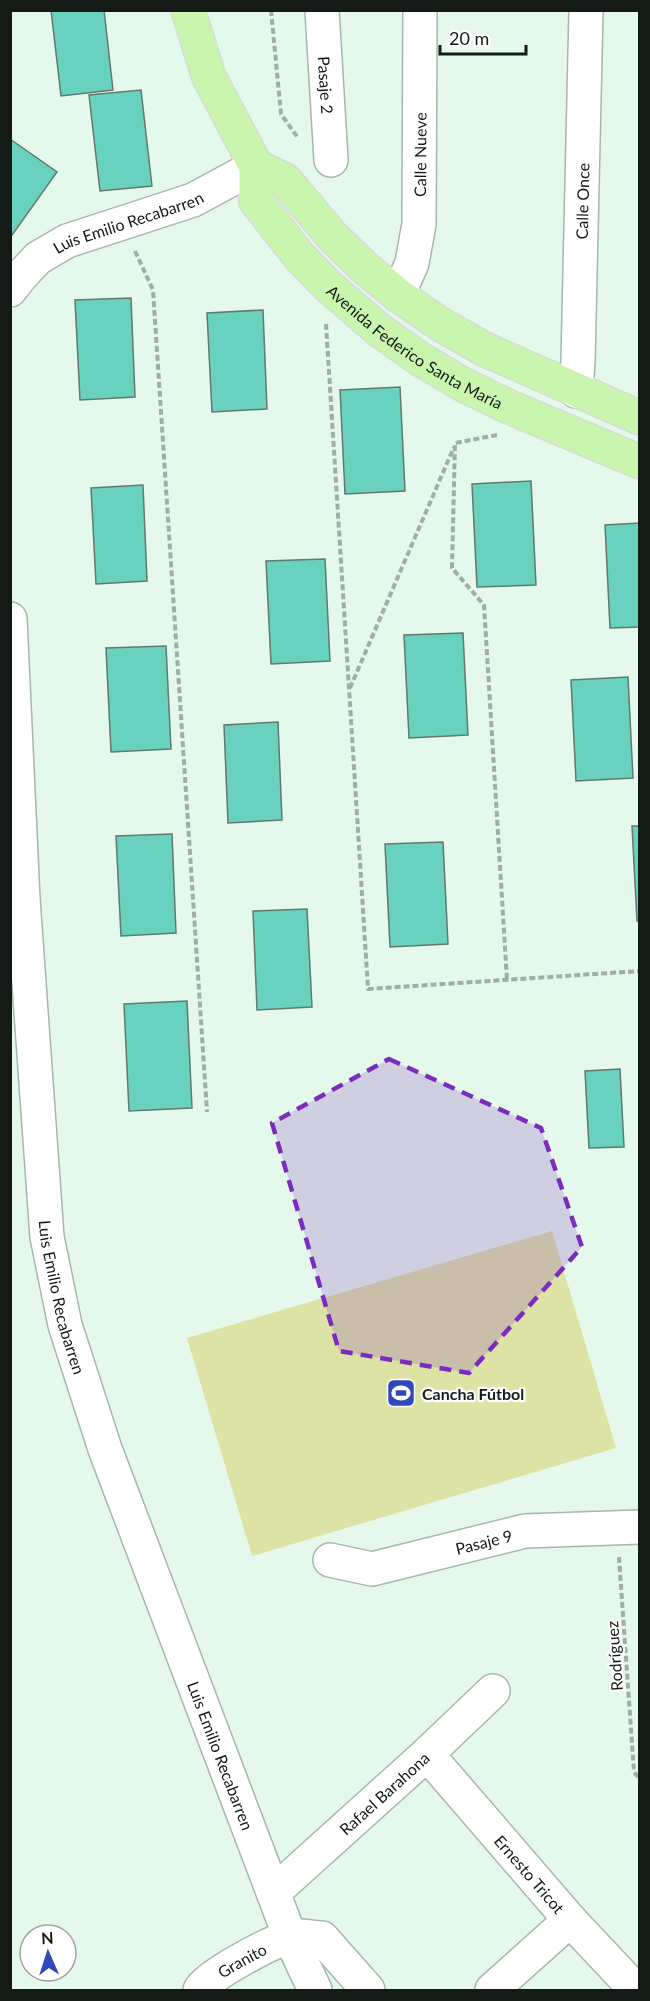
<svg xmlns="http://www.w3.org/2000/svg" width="650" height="2001" viewBox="0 0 650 2001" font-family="Lato,sans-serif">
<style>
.green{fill:#dce3a4}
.building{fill:#69d2be;stroke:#627873;stroke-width:1.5}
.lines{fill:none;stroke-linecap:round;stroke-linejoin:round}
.street-casing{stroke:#a6b8ad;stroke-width:36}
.primary-casing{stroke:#d9dada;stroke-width:36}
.path{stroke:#a0aea5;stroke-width:4;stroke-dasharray:6 3;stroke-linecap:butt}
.street{stroke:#fff;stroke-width:33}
.primary{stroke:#c9f5af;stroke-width:33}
.marked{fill:#7b2cbf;fill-opacity:0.2;stroke:#7b2cbf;stroke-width:4.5;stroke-dasharray:12 8;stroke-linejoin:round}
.labels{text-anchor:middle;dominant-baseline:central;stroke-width:4.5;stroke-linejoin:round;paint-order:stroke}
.street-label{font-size:16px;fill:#141a16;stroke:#fff}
.poi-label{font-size:16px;font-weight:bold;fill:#141a16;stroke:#fff;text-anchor:start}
</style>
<rect width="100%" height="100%" fill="#e5f8ec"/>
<polygon class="green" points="552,1231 616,1448 252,1556 187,1338"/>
<g class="building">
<polygon points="51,10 104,10 113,90 61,96"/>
<polygon points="141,90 152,186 100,191 89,95"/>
<polygon points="10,139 57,172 10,238"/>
<polygon points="131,298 135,397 80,400 75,300"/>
<polygon points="263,310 267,409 212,412 207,313"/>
<polygon points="400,387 405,491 345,494 340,390"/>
<polygon points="531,481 536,585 477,587 472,484"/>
<polygon points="143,485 147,581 96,584 91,488"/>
<polygon points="640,523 640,627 610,628 605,525"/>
<polygon points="325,559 330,661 271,664 266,561"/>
<polygon points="463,633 468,735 409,738 404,635"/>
<polygon points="166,646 171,749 111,752 106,648"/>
<polygon points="628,677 633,778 576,781 571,680"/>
<polygon points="278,722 282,820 228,823 224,725"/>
<polygon points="632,826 640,826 640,921 637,921"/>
<polygon points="172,834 176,933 121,936 116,836"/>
<polygon points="443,842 448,944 390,947 385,844"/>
<polygon points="307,909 312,1007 257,1010 253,911"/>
<polygon points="187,1001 192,1108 129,1111 124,1004"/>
<polygon points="620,1069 624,1147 589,1148 585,1071"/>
</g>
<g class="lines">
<g class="street-casing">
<g id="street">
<path id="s1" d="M322,10L331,160"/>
<path id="s2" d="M10,290L21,276L38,258L67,241L193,200L256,166"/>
<path id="s3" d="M398,295L412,263L419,224L420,10"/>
<path id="s4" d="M576,391L578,361L586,10"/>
<path id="s5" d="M10,619L23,899L47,1237L65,1325L105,1449L290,1937L315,1990"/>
<path id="s6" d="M330,1560L372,1569L525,1531L640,1527"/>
<path id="s7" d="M427,1754L570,1920L636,1990"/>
<path id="s8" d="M274,1892L427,1754L493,1691"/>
<path id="s9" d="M200,1990C206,1976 272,1942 289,1937C298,1934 312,1938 322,1938L368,1990"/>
<polyline points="492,1990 570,1920"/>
</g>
</g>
<g class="primary-casing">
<g id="primary">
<path id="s10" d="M188,10L209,77L256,166V201L299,256L327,285L379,330L420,359L462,384L507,406L640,462"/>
<polyline points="256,166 285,180 332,236 364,267 398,295 440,324 484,349 640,418"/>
</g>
</g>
<g class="path">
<polyline points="271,10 281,114 298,138"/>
<polyline points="135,251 153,290 207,1112"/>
<polyline points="326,324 368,989 640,971"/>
<polyline points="497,435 455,443 452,568 484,605 507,980"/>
<polyline points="350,688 454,447"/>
<polyline points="619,1557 634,1772 640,1779"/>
</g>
<use href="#street" class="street"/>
<use href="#primary" class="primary"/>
</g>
<path class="marked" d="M389,1059L541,1128L582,1247L469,1373L339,1351L272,1123Z"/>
<defs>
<g id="stadium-square" transform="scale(1.5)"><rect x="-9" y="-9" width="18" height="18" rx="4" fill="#2f49ba" stroke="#fff"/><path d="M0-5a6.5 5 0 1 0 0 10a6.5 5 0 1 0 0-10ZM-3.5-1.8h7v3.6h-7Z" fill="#fff"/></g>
</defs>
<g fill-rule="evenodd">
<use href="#stadium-square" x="401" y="1393"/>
</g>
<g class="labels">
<g class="street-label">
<text stroke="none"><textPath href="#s1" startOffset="75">Pasaje 2</textPath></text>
<text stroke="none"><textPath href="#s3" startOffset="144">Calle Nueve</textPath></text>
<text stroke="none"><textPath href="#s4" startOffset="190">Calle Once</textPath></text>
<text stroke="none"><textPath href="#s2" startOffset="140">Luis Emilio Recabarren</textPath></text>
<text stroke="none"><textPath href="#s10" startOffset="424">Avenida Federico Santa María</textPath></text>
<text stroke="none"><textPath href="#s5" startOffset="681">Luis Emilio Recabarren</textPath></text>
<text stroke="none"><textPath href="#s6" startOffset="158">Pasaje 9</textPath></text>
<text transform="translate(614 1656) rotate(-94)">Rodríguez</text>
<text stroke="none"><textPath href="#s5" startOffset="1167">Luis Emilio Recabarren</textPath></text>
<text stroke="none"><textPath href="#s8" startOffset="148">Rafael Barahona</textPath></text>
<text stroke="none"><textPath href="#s7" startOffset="158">Ernesto Tricot</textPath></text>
<text stroke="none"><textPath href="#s9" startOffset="52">Granito</textPath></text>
</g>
<g class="poi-label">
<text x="422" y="1393">Cancha Fútbol</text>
</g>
</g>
<rect width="650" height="2001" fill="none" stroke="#141a16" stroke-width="24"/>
<g transform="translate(48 1953) rotate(357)"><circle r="28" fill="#ffffff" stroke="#a1a3a2" stroke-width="1.5"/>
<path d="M0-4.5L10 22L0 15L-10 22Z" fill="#2f49ba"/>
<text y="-9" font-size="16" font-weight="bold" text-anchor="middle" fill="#141a16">N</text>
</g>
<path d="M440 45v9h86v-9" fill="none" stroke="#141a16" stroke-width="3"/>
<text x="449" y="45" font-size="18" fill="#141a16" stroke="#ffffff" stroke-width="4.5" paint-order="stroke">20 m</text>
</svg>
